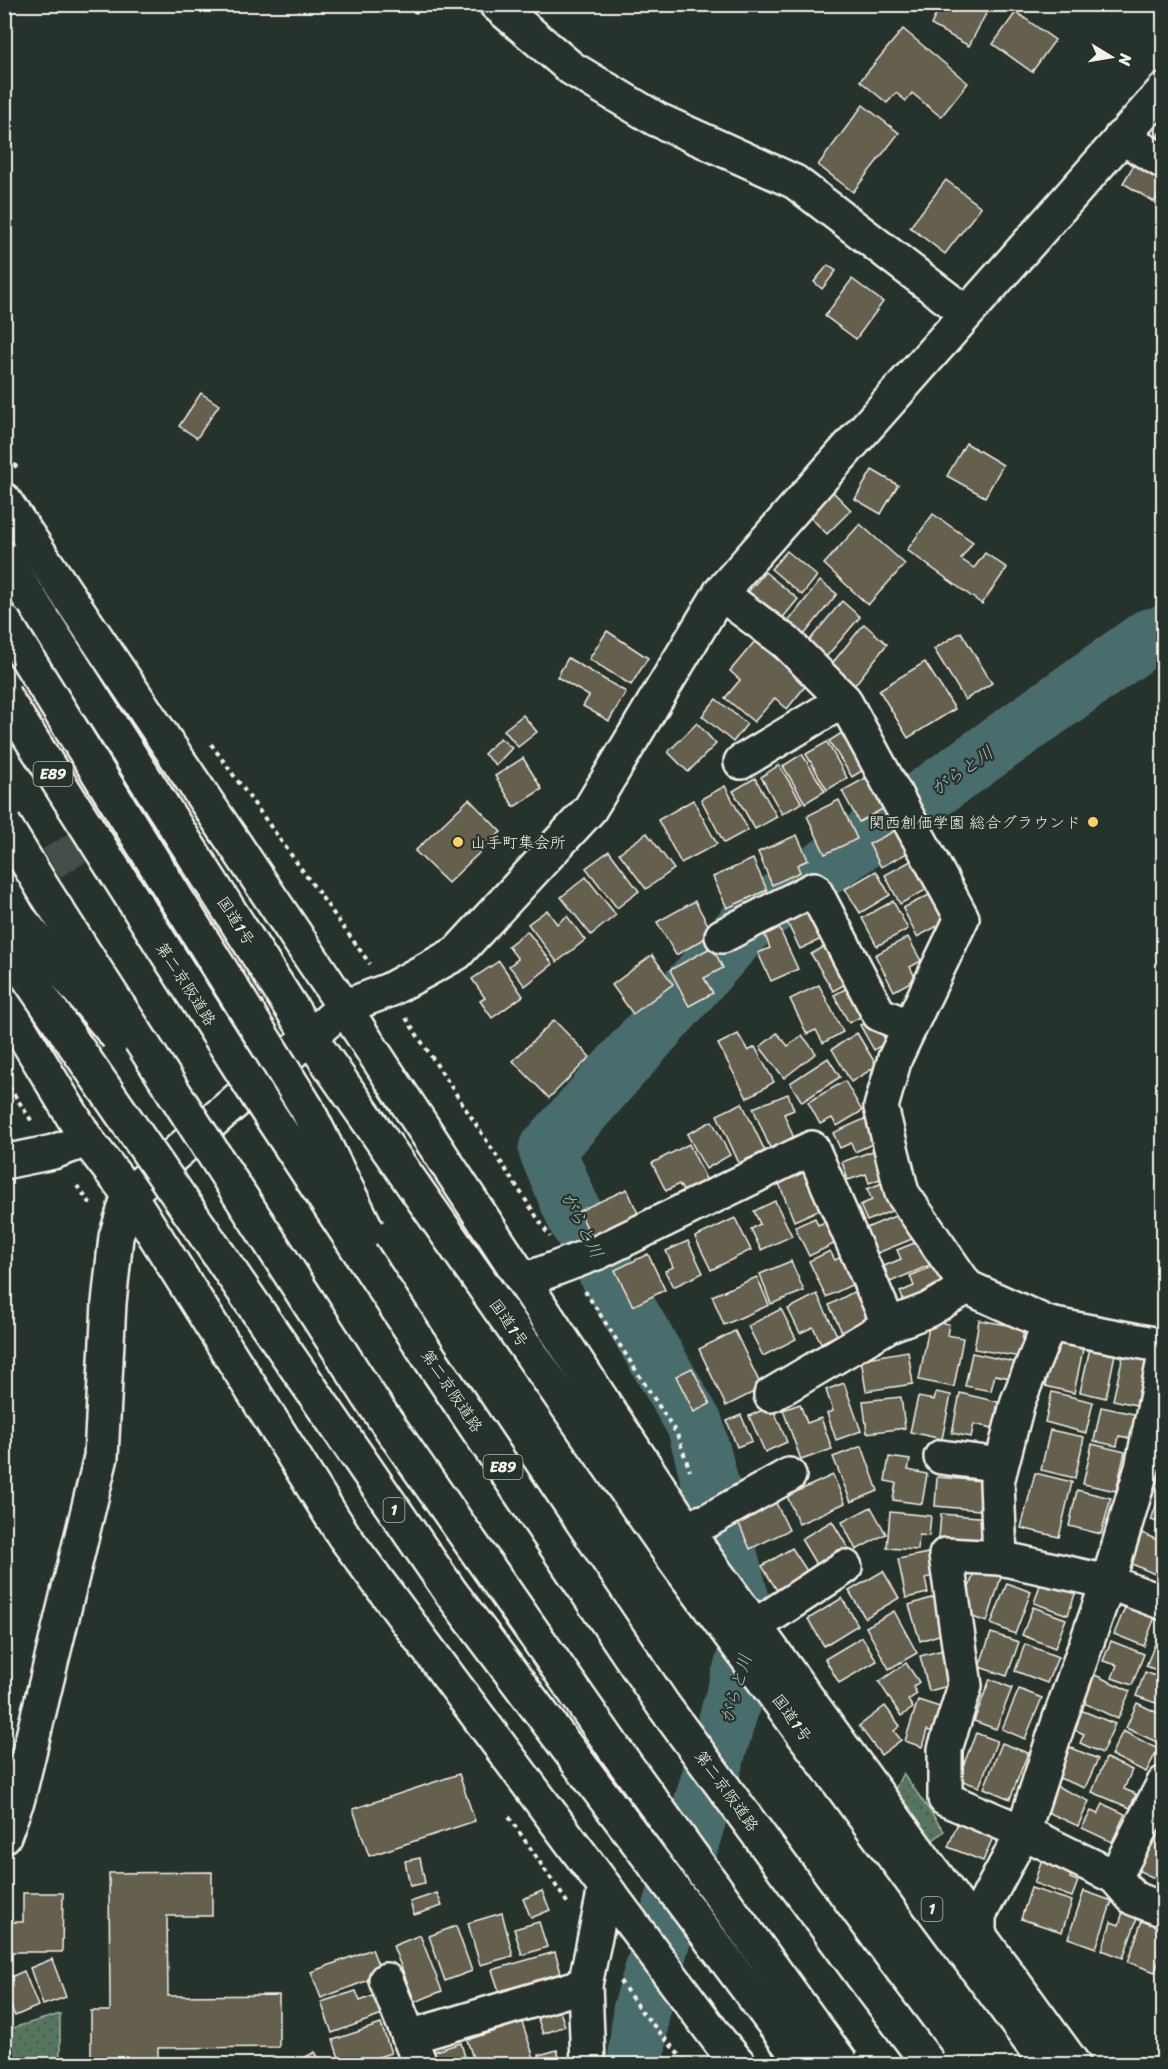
<svg xmlns="http://www.w3.org/2000/svg" width="1168" height="2069" viewBox="0 0 1168 2069" font-family="Sriracha,'Klee One',sans-serif">
<style>
.grass{fill:url(#grass-dots);stroke:#a4b3a4;stroke-width:1.5}
.lines{fill:none;stroke-linecap:round;stroke-linejoin:round}
.river{stroke:#496d6c;stroke-width:57}
.building{fill:#65614e;stroke:#f4f1e8;stroke-width:1.5}
.minor-tunnel{stroke:#455049;stroke-width:33;stroke-dasharray:33 16;stroke-linecap:butt}
.minor-casing{stroke:#f4f1e8;stroke-width:38}
.highway-casing{stroke:#f4f1e8;stroke-width:38}
.path{stroke:#f4f1e8;stroke-width:4;stroke-dasharray:4.5 4.5;stroke-linecap:butt}
.minor{stroke:#26332d;stroke-width:33}
.highway{stroke:#26332d;stroke-width:33}
.highway-bridge-casing{stroke:#f4f1e8;stroke-width:38;stroke-linecap:butt}
.highway-bridge{stroke:#26332d;stroke-width:33}
.poi-dot{fill:#ffd166;stroke:#26332d;stroke-width:2}
.labels{text-anchor:middle;dominant-baseline:central;stroke-width:4.5;stroke-linejoin:round;paint-order:stroke}
.shield{fill:#26332d;stroke:#b6b8b0;stroke-width:1.5}
.shield-label{font-size:15px;font-weight:bold;fill:#f4f1e8}
.poi-label{font-size:16px;fill:#f4f1e8;stroke:#26332d;text-anchor:end}
.street-label{font-size:16px;fill:#f4f1e8;stroke:#26332d}
.water-label{font-size:18px;font-style:italic;fill:#b0bcb6;stroke:#26332d}
</style>
<defs>
<pattern id="grass-dots" width="8" height="8" patternUnits="userSpaceOnUse" patternTransform="scale(1.5)"><rect width="8" height="8" fill="#54755f"/><path d="M2 2h.1M6 6h.1" fill="none" stroke="#4e5c51" stroke-width="1.8" stroke-linecap="round"/></pattern>
</defs>
<rect width="100%" height="100%" fill="#26332d"/>
<filter id="ink" filterUnits="userSpaceOnUse"><feTurbulence type="fractalNoise" baseFrequency=".0167" numOctaves="2"/><feDisplacementMap in="SourceGraphic" scale="12" xChannelSelector="R" yChannelSelector="G"/><feConvolveMatrix kernelMatrix="1 2 1 2 8 2 1 2 1" color-interpolation-filters="sRGB"/></filter>
<g filter="url(#ink)">
<g class="grass">
<polygon points="903,1773 944,1831 931,1842 893,1793"/>
<polygon points="60,2014 60,2064 5,2064 5,2030"/>
</g>
<g class="lines">
<polyline class="river" points="636,2064 641,2011 751,1638 695,1425 576,1219 547,1150 749,922 1149,637 1164,634"/>
</g>
<g class="building">
<polygon points="403,4 422,4 416,13"/>
<polygon points="941,4 991,4 969,46 931,25"/>
<polygon points="1016,12 1055,40 1032,72 993,44"/>
<polygon points="903,29 968,83 941,117 912,93 906,101 896,93 887,103 860,81"/>
<polygon points="863,105 899,133 853,192 818,165"/>
<polygon points="1164,126 1164,140 1157,136"/>
<polygon points="1135,163 1164,180 1164,187 1154,202 1123,183"/>
<polygon points="946,180 981,207 945,254 910,227"/>
<polygon points="828,265 836,271 822,289 814,282"/>
<polygon points="852,279 883,302 856,339 825,316"/>
<polygon points="201,393 219,405 197,438 179,426"/>
<polygon points="966,443 1003,465 985,497 947,476"/>
<polygon points="872,470 898,485 881,514 855,499"/>
<polygon points="830,489 851,510 827,534 806,513"/>
<polygon points="933,514 973,542 961,559 974,568 985,553 1007,568 982,604 907,550"/>
<polygon points="860,524 905,564 868,605 824,564"/>
<polygon points="787,551 817,576 802,595 771,569"/>
<polygon points="765,572 798,599 781,620 748,592"/>
<polygon points="820,581 837,594 800,640 784,627"/>
<polygon points="842,601 860,617 821,663 803,648"/>
<polygon points="864,624 887,644 854,686 830,666"/>
<polygon points="607,631 648,658 631,685 589,659"/>
<polygon points="961,632 992,683 965,700 934,649"/>
<polygon points="755,641 807,684 787,709 775,698 754,722 725,698 740,680 730,671"/>
<polygon points="568,658 626,692 609,721 583,706 589,696 557,677"/>
<polygon points="925,662 955,709 908,738 879,690"/>
<polygon points="716,699 747,724 733,742 702,716"/>
<polygon points="523,715 537,732 518,747 504,730"/>
<polygon points="697,723 716,744 688,772 668,752"/>
<polygon points="848,729 871,765 852,777 829,741"/>
<polygon points="500,738 512,748 496,765 484,754"/>
<polygon points="827,742 847,778 827,790 806,754"/>
<polygon points="802,754 825,791 805,803 783,766"/>
<polygon points="523,758 542,789 514,807 495,776"/>
<polygon points="779,765 802,803 782,814 761,777"/>
<polygon points="873,774 890,805 859,822 842,791"/>
<polygon points="755,778 777,817 755,829 733,791"/>
<polygon points="725,786 748,830 724,843 701,799"/>
<polygon points="469,799 501,832 448,883 415,851"/>
<polygon points="693,800 717,844 681,863 658,820"/>
<polygon points="839,800 857,839 825,854 807,816"/>
<polygon points="902,827 913,850 881,867 869,844"/>
<polygon points="647,833 674,869 646,889 619,853"/>
<polygon points="797,835 808,860 797,865 800,872 772,885 758,852"/>
<polygon points="609,851 639,891 617,908 586,868"/>
<polygon points="918,857 933,886 900,904 885,875"/>
<polygon points="753,859 767,890 727,908 713,877"/>
<polygon points="876,871 890,895 860,913 845,889"/>
<polygon points="586,877 616,915 591,935 561,897"/>
<polygon points="933,893 947,921 917,937 903,908"/>
<polygon points="695,901 713,934 676,955 657,922"/>
<polygon points="893,901 908,929 877,946 862,918"/>
<polygon points="803,906 832,934 800,949 784,916"/>
<polygon points="547,910 557,924 567,916 585,940 557,962 528,924"/>
<polygon points="779,928 798,969 771,981 758,953 770,948 765,935"/>
<polygon points="527,931 553,964 525,986 509,966 518,959 508,946"/>
<polygon points="908,937 921,961 910,967 916,979 894,991 875,955"/>
<polygon points="829,944 856,978 833,991 811,954"/>
<polygon points="712,947 723,968 704,978 713,993 689,1006 670,970"/>
<polygon points="652,955 673,984 633,1014 612,985"/>
<polygon points="499,961 523,996 492,1018 480,1001 485,998 472,979"/>
<polygon points="856,983 872,1011 849,1023 834,995"/>
<polygon points="819,985 843,1032 823,1043 816,1030 807,1034 790,999"/>
<polygon points="872,1018 887,1042 874,1050 860,1025"/>
<polygon points="554,1020 590,1057 549,1098 513,1061"/>
<polygon points="777,1033 788,1046 802,1035 816,1053 784,1078 760,1047"/>
<polygon points="857,1033 877,1066 851,1082 832,1049"/>
<polygon points="738,1034 748,1051 755,1047 774,1082 747,1098 718,1044"/>
<polygon points="828,1058 840,1077 802,1102 790,1083"/>
<polygon points="845,1081 862,1111 837,1126 832,1118 820,1124 808,1102"/>
<polygon points="788,1094 794,1110 784,1114 794,1138 770,1148 753,1108"/>
<polygon points="742,1103 765,1151 739,1163 717,1115"/>
<polygon points="871,1116 881,1140 855,1152 851,1143 840,1148 833,1133"/>
<polygon points="712,1121 730,1155 706,1169 687,1134"/>
<polygon points="689,1144 707,1181 684,1192 679,1184 666,1191 652,1163"/>
<polygon points="881,1148 891,1175 869,1183 866,1174 848,1180 842,1162"/>
<polygon points="806,1169 823,1208 794,1221 778,1181"/>
<polygon points="890,1180 901,1207 867,1221 860,1205 872,1200 867,1189"/>
<polygon points="627,1189 639,1216 592,1238 579,1211"/>
<polygon points="775,1201 792,1236 761,1250 751,1229 760,1224 754,1211"/>
<polygon points="907,1211 917,1237 875,1254 864,1229"/>
<polygon points="735,1218 751,1250 711,1270 695,1237"/>
<polygon points="815,1218 818,1225 832,1219 842,1240 809,1256 795,1227"/>
<polygon points="927,1238 937,1262 890,1282 884,1266 901,1259 897,1250"/>
<polygon points="688,1241 703,1273 673,1287 665,1271 673,1267 666,1251"/>
<polygon points="830,1251 835,1260 847,1254 860,1281 826,1297 809,1261"/>
<polygon points="648,1254 665,1290 633,1306 615,1270"/>
<polygon points="791,1261 804,1291 771,1304 760,1274"/>
<polygon points="943,1262 953,1286 906,1306 900,1292 914,1286 910,1276"/>
<polygon points="757,1277 769,1305 724,1325 712,1296"/>
<polygon points="857,1290 873,1322 844,1336 829,1305"/>
<polygon points="817,1294 837,1335 821,1343 813,1327 800,1333 788,1309"/>
<polygon points="781,1309 796,1339 763,1356 748,1326"/>
<polygon points="979,1320 1024,1328 1020,1357 974,1349"/>
<polygon points="930,1321 949,1324 947,1335 963,1338 954,1387 919,1380"/>
<polygon points="735,1331 762,1388 726,1406 699,1349"/>
<polygon points="1055,1342 1083,1349 1074,1393 1045,1386"/>
<polygon points="1090,1348 1115,1354 1106,1398 1080,1392"/>
<polygon points="908,1351 913,1384 866,1391 861,1359"/>
<polygon points="1124,1351 1147,1357 1136,1405 1113,1400"/>
<polygon points="972,1353 1014,1362 1010,1378 995,1375 991,1391 965,1386"/>
<polygon points="692,1368 710,1404 694,1412 676,1376"/>
<polygon points="844,1383 861,1431 836,1440 827,1413 833,1411 826,1390"/>
<polygon points="936,1392 951,1395 942,1439 910,1432 918,1397 934,1400"/>
<polygon points="1052,1392 1093,1402 1086,1433 1045,1422"/>
<polygon points="960,1393 998,1402 993,1428 974,1424 971,1437 952,1433"/>
<polygon points="901,1397 905,1428 867,1433 863,1401"/>
<polygon points="800,1404 807,1423 821,1418 832,1449 801,1460 783,1410"/>
<polygon points="772,1406 787,1442 765,1452 749,1416"/>
<polygon points="1101,1407 1139,1415 1134,1439 1119,1436 1117,1446 1094,1441"/>
<polygon points="741,1415 752,1441 737,1447 727,1421"/>
<polygon points="1050,1430 1084,1437 1075,1478 1041,1470"/>
<polygon points="1092,1444 1125,1452 1116,1491 1083,1484"/>
<polygon points="862,1446 878,1491 851,1502 833,1457"/>
<polygon points="889,1457 910,1460 908,1470 927,1474 922,1504 893,1500 896,1483 885,1481"/>
<polygon points="1162,1458 1164,1459 1164,1490 1154,1488"/>
<polygon points="1035,1473 1072,1482 1059,1537 1021,1528"/>
<polygon points="833,1475 845,1503 799,1524 787,1496"/>
<polygon points="937,1477 982,1481 979,1510 935,1506"/>
<polygon points="1077,1490 1111,1498 1101,1534 1069,1526"/>
<polygon points="1158,1500 1164,1502 1164,1524 1151,1520"/>
<polygon points="775,1501 789,1530 750,1549 737,1519"/>
<polygon points="871,1507 886,1534 856,1550 842,1522"/>
<polygon points="890,1512 931,1516 929,1536 919,1535 918,1550 887,1548"/>
<polygon points="941,1514 991,1518 990,1542 939,1538"/>
<polygon points="832,1521 851,1553 820,1571 801,1539"/>
<polygon points="1142,1533 1164,1543 1164,1564 1159,1576 1130,1563"/>
<polygon points="792,1548 811,1577 781,1597 762,1566"/>
<polygon points="928,1553 933,1576 925,1578 928,1593 906,1598 898,1559"/>
<polygon points="975,1569 1001,1577 987,1622 967,1615 971,1602 965,1600"/>
<polygon points="883,1571 899,1598 865,1618 849,1591"/>
<polygon points="1043,1576 1077,1588 1068,1615 1034,1603"/>
<polygon points="1007,1583 1031,1592 1015,1634 991,1624"/>
<polygon points="934,1597 945,1633 920,1641 909,1605"/>
<polygon points="842,1598 858,1625 824,1646 808,1619"/>
<polygon points="1126,1605 1155,1617 1144,1646 1114,1634"/>
<polygon points="1033,1607 1066,1619 1055,1648 1022,1635"/>
<polygon points="894,1611 917,1653 889,1669 866,1627"/>
<polygon points="1163,1624 1164,1624 1164,1673 1146,1666"/>
<polygon points="991,1633 1019,1642 1007,1676 979,1667"/>
<polygon points="862,1637 877,1661 839,1683 825,1659"/>
<polygon points="1111,1641 1144,1654 1132,1685 1112,1678 1117,1665 1103,1661"/>
<polygon points="1025,1644 1058,1657 1047,1683 1015,1671"/>
<polygon points="947,1649 956,1684 929,1691 920,1656"/>
<polygon points="906,1663 919,1682 913,1687 917,1694 908,1700 913,1708 901,1716 879,1682"/>
<polygon points="1145,1672 1164,1679 1164,1706 1136,1696"/>
<polygon points="1095,1675 1130,1691 1118,1719 1082,1702"/>
<polygon points="990,1679 1012,1688 996,1729 974,1721"/>
<polygon points="1019,1689 1042,1698 1025,1739 1002,1729"/>
<polygon points="918,1700 949,1710 941,1735 927,1730 922,1747 905,1741"/>
<polygon points="1137,1703 1164,1716 1164,1733 1159,1743 1126,1728"/>
<polygon points="885,1706 900,1726 894,1731 901,1740 881,1755 859,1726"/>
<polygon points="1078,1709 1115,1724 1102,1753 1080,1743 1084,1734 1070,1728"/>
<polygon points="1123,1731 1158,1749 1146,1772 1111,1755"/>
<polygon points="976,1733 997,1741 979,1787 958,1779"/>
<polygon points="1002,1743 1028,1753 1010,1799 984,1788"/>
<polygon points="1067,1746 1098,1759 1085,1788 1054,1776"/>
<polygon points="1106,1758 1132,1770 1124,1789 1136,1794 1130,1808 1092,1792"/>
<polygon points="459,1774 475,1821 369,1856 353,1809"/>
<polygon points="1054,1785 1089,1801 1078,1826 1043,1810"/>
<polygon points="1103,1804 1125,1814 1112,1842 1082,1828 1091,1811 1098,1814"/>
<polygon points="961,1815 996,1830 983,1861 948,1847"/>
<polygon points="1158,1825 1164,1827 1164,1876 1161,1881 1137,1870"/>
<polygon points="1043,1856 1074,1867 1070,1878 1078,1881 1072,1897 1034,1883"/>
<polygon points="420,1858 425,1883 410,1886 405,1861"/>
<polygon points="212,1872 212,1916 167,1916 168,1996 279,1995 279,2047 158,2048 158,2064 91,2064 91,2011 110,2011 109,1873"/>
<polygon points="1031,1888 1072,1901 1062,1932 1021,1919"/>
<polygon points="542,1891 550,1910 531,1918 523,1899"/>
<polygon points="1084,1891 1112,1901 1096,1948 1068,1938"/>
<polygon points="23,1893 63,1893 62,1952 11,1952 11,1922 23,1922"/>
<polygon points="437,1893 442,1906 414,1915 410,1902"/>
<polygon points="1124,1908 1139,1913 1123,1958 1102,1950 1111,1922 1119,1925"/>
<polygon points="502,1913 513,1956 480,1965 468,1923"/>
<polygon points="1144,1914 1164,1921 1164,1947 1155,1972 1128,1962"/>
<polygon points="539,1922 547,1947 522,1955 514,1929"/>
<polygon points="456,1926 472,1971 445,1981 429,1936"/>
<polygon points="420,1935 442,1991 415,2002 393,1946"/>
<polygon points="372,1949 382,1975 321,1998 311,1972"/>
<polygon points="555,1952 561,1973 499,1991 492,1970"/>
<polygon points="52,1959 66,1997 43,2005 30,1968"/>
<polygon points="24,1971 38,2006 15,2016 4,1991 4,1980"/>
<polygon points="356,1991 360,2001 375,1995 382,2015 332,2033 321,2002"/>
<polygon points="557,2002 565,2026 543,2034 535,2010"/>
<polygon points="522,2022 536,2064 475,2064 467,2040"/>
<polygon points="381,2024 391,2053 355,2064 341,2064 333,2040"/>
<polygon points="461,2043 467,2064 435,2064 432,2052"/>
<polygon points="557,2050 561,2064 542,2064 539,2055"/>
<polygon points="315,2052 322,2064 292,2064"/>
<polygon points="401,2059 403,2064 384,2064"/>
</g>
<g class="lines">
<polyline class="minor-tunnel" points="9,888 193,780"/>
<g class="minor-casing">
<g id="minor">
<polyline points="496,4 571,68 656,119 795,182 966,313"/>
<polyline points="1121,137 1164,162"/>
<polyline points="4,500 344,1007 706,1559 1073,2064"/>
<polyline points="720,593 786,642 844,700 962,918 895,1058 881,1107 902,1193 967,1287 1049,1324 1164,1346"/>
<polyline points="741,762 844,700"/>
<polyline points="722,936 814,889 879,1014 910,1027"/>
<polyline points="4,1002 87,1140 129,1194 344,1536 720,2042 739,2064"/>
<polyline points="4,1162 53,1152 87,1140"/>
<polyline points="525,1280 599,1252 812,1148 889,1325 928,1310 967,1287"/>
<polyline points="771,1395 889,1325"/>
<polyline points="941,1457 1001,1465"/>
<polyline points="685,1526 707,1521 789,1475"/>
<polyline points="1000,1558 997,1482 1018,1401 1049,1324"/>
<polyline points="1164,1603 1108,1582 1000,1558 946,1555 965,1686 945,1749 945,1799 1023,1832 1115,1877 1164,1783"/>
<polyline points="755,1626 845,1567"/>
<polyline points="4,1836 18,1798 101,1457 109,1303 116,1237 129,1194 344,1007 389,990 457,953 590,809 720,593 1164,90"/>
<polyline points="1115,1877 1133,1898 1164,1910"/>
<polyline points="979,1935 979,1915 1023,1832 1059,1721 1108,1582 1142,1468 1164,1360"/>
<polyline points="386,1980 420,2064"/>
<polyline points="409,2037 585,1985"/>
<polyline points="588,2064 585,1985 605,1888"/>
</g>
</g>
<g class="highway-casing">
<polyline id="highway" points="4,558 310,1037 674,1559 1047,2064"/>
</g>
<g class="path">
<polyline points="4,449 19,471"/>
<polyline points="211,744 370,964"/>
<polyline points="406,1018 550,1237"/>
<polyline points="4,1079 33,1123"/>
<polyline points="77,1186 91,1204"/>
<polyline points="585,1291 677,1434 690,1471"/>
<polyline points="509,1817 569,1905"/>
<polyline points="620,1981 641,2011 687,2064"/>
</g>
<use href="#minor" class="minor"/>
<use href="#highway" class="highway"/>
<g class="highway-bridge-casing">
<g id="highway-bridge">
<polyline points="4,621 306,1107 367,1230"/>
<polyline points="4,696 266,1109 433,1363 663,1705 864,1978 929,2064"/>
<polyline points="4,824 44,890 372,1401 616,1751 842,2064"/>
<polyline points="4,892 19,918 117,1036"/>
<polyline points="4,942 452,1594 804,2064"/>
</g>
</g>
<use href="#highway-bridge" class="highway-bridge"/>
</g>
</g>
<g class="poi-dot">
<circle cx="1093" cy="822" r="6"/>
<circle cx="458" cy="842" r="6"/>
</g>
<g class="labels">
<g class="shield">
<rect x="33.5" y="762" width="39" height="24" rx="4.5"/>
<rect x="483.5" y="1455" width="39" height="24" rx="4.5"/>
<rect x="383.5" y="1498" width="21" height="24" rx="4.5"/>
<rect x="921.5" y="1897" width="21" height="24" rx="4.5"/>
</g>
<g class="shield-label">
<text x="53" y="774">E89</text>
<text x="503" y="1467">E89</text>
<text x="394" y="1510">1</text>
<text x="932" y="1909">1</text>
</g>
<g class="poi-label">
<text x="1081" y="822">関西創価学園 総合グラウンド</text>
<text x="470" y="842" text-anchor="start">山手町集会所</text>
</g>
<g class="street-label">
<text transform="translate(236 921) rotate(57)">国道1号</text>
<text transform="translate(186 984) rotate(57)">第二京阪道路</text>
<text transform="translate(509 1323) rotate(55)">国道1号</text>
<text transform="translate(452 1391) rotate(56)">第二京阪道路</text>
<text transform="translate(792 1718) rotate(54)">国道1号</text>
<text transform="translate(727 1791) rotate(54)">第二京阪道路</text>
</g>
<g class="water-label">
<text transform="translate(962 771) rotate(-35)">がらと川</text>
<text transform="translate(582 1225) rotate(63)">がらと川</text>
<text transform="translate(736 1689) rotate(-74)">がらと川</text>
</g>
</g>
<rect width="1168" height="2069" fill="none" stroke="#26332d" stroke-width="24"/>
<rect x="12" y="12" width="1144" height="2045" fill="none" stroke="#f4f1e8" stroke-width="2" filter="url(#ink)"/>
<g transform="translate(1111 57) rotate(101)" stroke="#26332d" stroke-width="4.5" paint-order="stroke">
<path d="M0-4.5L10 22L0 15L-10 22Z" fill="#f4f1e8"/>
<text y="-9" font-size="16" font-weight="bold" text-anchor="middle" fill="#f4f1e8">N</text>
</g>
</svg>
